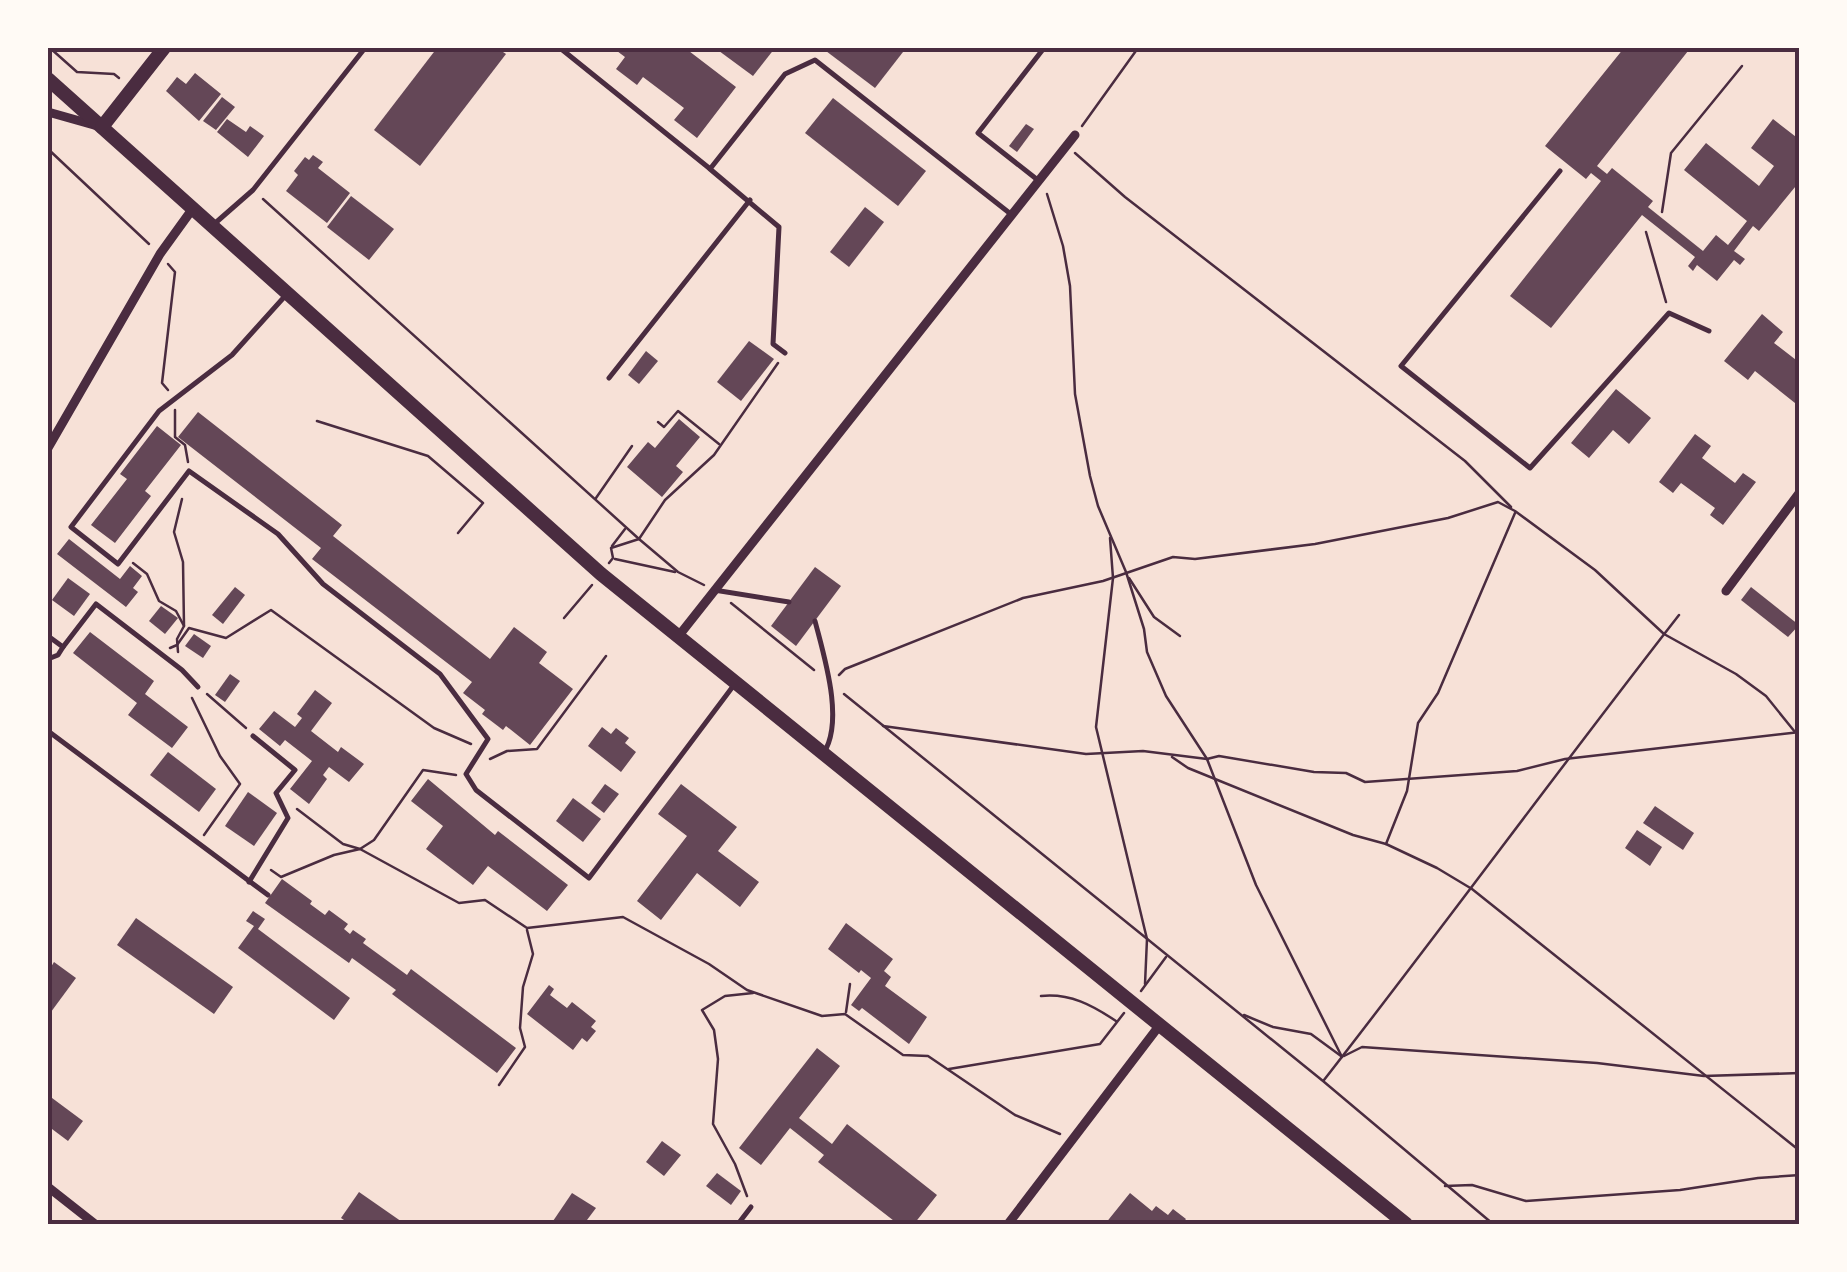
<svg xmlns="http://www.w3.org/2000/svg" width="1847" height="1272" viewBox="0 0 1847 1272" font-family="'Nunito Sans',sans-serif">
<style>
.building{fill:#644757}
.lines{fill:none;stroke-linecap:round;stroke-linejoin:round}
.path{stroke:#4a2c40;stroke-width:2.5}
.service{stroke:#4a2c40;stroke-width:5}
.minor{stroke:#4a2c40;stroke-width:9}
.secondary{stroke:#4a2c40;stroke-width:14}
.neatline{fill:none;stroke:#4a2c40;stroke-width:4}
</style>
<rect width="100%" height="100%" fill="#f7e1d7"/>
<g class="building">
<polygon points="437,48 497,48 506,54 420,166 374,130"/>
<polygon points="613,48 685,48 736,87 697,138 674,120 684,108 643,77 637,85 616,69 625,57"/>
<polygon points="715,48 775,48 753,76"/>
<polygon points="822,48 897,48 903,52 875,88"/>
<polygon points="1624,48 1683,48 1688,51 1597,166 1607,174 1612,168 1653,201 1648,207 1703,251 1716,235 1728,245 1747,221 1684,170 1706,143 1759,186 1774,166 1751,148 1773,119 1800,140 1800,181 1759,231 1753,226 1734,251 1745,259 1740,265 1734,260 1717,281 1697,265 1693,271 1688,266 1695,257 1642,215 1551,328 1510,296 1601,181 1591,173 1586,179 1545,146"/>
<polygon points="195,73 221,94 199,121 166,91 177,77 186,84"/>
<polygon points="222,97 235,107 216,130 203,121"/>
<polygon points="833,98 926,171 898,206 805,133"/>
<polygon points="227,119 246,132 250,126 264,136 248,157 217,132"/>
<polygon points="1026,124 1034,129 1017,152 1009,146"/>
<polygon points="313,155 323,162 318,168 350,193 327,223 286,191 298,175 294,171 305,157 309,160"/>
<polygon points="351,196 394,229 369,260 327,227"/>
<polygon points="865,207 884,222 849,267 830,252"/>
<polygon points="1762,314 1783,332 1774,343 1800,363 1800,407 1755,371 1748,380 1724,361"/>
<polygon points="749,341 774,359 741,401 717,382"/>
<polygon points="646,351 658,361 639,384 628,375"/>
<polygon points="1616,389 1651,418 1629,444 1613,430 1589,458 1571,443"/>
<polygon points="198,412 342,525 333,536 490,659 514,627 547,652 539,663 573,689 530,745 506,726 503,730 482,714 485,710 463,693 472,682 312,559 321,548 178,437"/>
<polygon points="679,419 700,437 676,466 683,472 662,497 627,467 648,442 655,448"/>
<polygon points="157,426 181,445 145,491 151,496 115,543 91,525 127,479 120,474"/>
<polygon points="1695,434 1711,446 1702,458 1735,483 1743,473 1756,482 1723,525 1710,515 1715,508 1681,483 1673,493 1659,482"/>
<polygon points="69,539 120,579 130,566 142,576 133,588 138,592 126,607 57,554"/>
<polygon points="815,567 841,586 796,646 771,626"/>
<polygon points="68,578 90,594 74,616 52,600"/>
<polygon points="235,587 245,595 223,624 212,615"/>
<polygon points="1751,587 1799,625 1788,637 1741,600"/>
<polygon points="161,606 178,618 165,634 149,621"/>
<polygon points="90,632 154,681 145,694 188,727 172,748 128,715 137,703 73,653"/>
<polygon points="194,634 211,646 203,658 185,646"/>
<polygon points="230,674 240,681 225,702 215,695"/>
<polygon points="315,690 332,703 311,731 338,752 341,747 364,764 349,782 329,767 323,775 327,779 309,804 290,789 312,761 285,740 280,746 259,729 274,711 295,727 302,718 297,714"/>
<polygon points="602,727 611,734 616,728 629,738 625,743 636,752 621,772 588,746"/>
<polygon points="168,752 216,789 199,812 150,775"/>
<polygon points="428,779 495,835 498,831 568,885 547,911 488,866 473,885 426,849 443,826 411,801"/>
<polygon points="605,784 619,794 604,813 591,803"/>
<polygon points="681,784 737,827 718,851 759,882 740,907 697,873 661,920 637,901 687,836 658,814"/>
<polygon points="248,792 277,813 254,846 225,826"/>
<polygon points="573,798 601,819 583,842 556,821"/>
<polygon points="1655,806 1694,833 1683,850 1643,823"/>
<polygon points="1637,830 1662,847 1650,866 1625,848"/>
<polygon points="282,879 312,901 310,904 325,915 329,910 348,924 344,929 350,934 353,930 366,939 363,943 407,975 411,969 516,1048 497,1073 392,994 396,990 352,958 349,963 265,903"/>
<polygon points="253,911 265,919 258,929 350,998 334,1020 238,948 254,926 246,921"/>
<polygon points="136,918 233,987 214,1014 117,945"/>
<polygon points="846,923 893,959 884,971 891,977 885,986 927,1017 909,1044 862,1008 859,1011 851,1005 871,978 861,970 859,973 828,949"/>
<polygon points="54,962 76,978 48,1016 48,972"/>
<polygon points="549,985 554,989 550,995 567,1008 572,1002 596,1021 591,1027 596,1031 587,1042 582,1038 573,1050 527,1014"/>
<polygon points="817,1048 840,1066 799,1118 832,1144 847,1124 937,1195 914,1224 898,1224 818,1162 824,1155 790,1128 761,1165 739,1148"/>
<polygon points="48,1095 83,1121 68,1141 48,1126"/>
<polygon points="662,1141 681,1155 664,1176 646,1162"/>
<polygon points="717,1173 741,1191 731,1205 706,1186"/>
<polygon points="359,1192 405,1224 350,1224 341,1218"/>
<polygon points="572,1193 596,1208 584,1224 551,1224"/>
<polygon points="1130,1193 1152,1211 1156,1206 1168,1215 1173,1209 1186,1219 1182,1224 1105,1224"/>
</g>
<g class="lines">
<g class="path">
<polyline points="50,48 77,72 114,74 119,78"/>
<polyline points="1082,126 1138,48"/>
<polyline points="48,149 149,244"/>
<polyline points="1075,153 1125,197 1465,461 1511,507"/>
<polyline points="1047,194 1063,246 1070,286 1075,394 1090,476 1098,506 1126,572 1144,629 1147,652 1166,696 1207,759 1256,885 1342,1057"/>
<polyline points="263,199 639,539 678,572 704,585"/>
<polyline points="1662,212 1671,153 1742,66"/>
<polyline points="1646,232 1666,302"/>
<polyline points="168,264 175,272 162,383 168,390"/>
<polyline points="175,410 175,437 185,445 188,462"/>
<polyline points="317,421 428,456 483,503 458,533"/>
<polyline points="658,422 664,427 678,411 719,444"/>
<polyline points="596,498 632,446"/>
<polyline points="182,499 174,532 183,562 184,626"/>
<polyline points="1110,538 1113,578 1096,727 1147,939 1145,984"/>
<polyline points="612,546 625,529"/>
<polyline points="615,559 675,572"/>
<polyline points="133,563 147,574 159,601 176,611 184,626 177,639 178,652"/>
<polyline points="609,563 613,558 611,548 639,539 665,500 714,455 778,363"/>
<polyline points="1129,578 1154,617 1180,636"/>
<polyline points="731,603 814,670"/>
<polyline points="564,618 592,585"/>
<polyline points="170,648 177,645 189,628 226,638 271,610 434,728 471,744"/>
<polyline points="839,675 845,669 1023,598 1103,581 1173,557 1195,559 1315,544 1448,518 1498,502 1515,511 1595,570 1664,634 1736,674 1766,696 1795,732"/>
<polyline points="207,694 246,728"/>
<polyline points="844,694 1323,1081 1493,1224"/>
<polyline points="192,698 220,756 240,784 204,835"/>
<polyline points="883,726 1086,754 1143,751 1207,759 1219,756 1314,772 1346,773 1365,782 1517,771 1565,759 1800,732"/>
<polyline points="1172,757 1188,768 1353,835 1386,844 1437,868 1472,889 1800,1151"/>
<polyline points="490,759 507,751 537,749 606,656"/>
<polyline points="297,809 343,844 360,849 459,903 485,900 527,928 623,917 709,964 747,990 822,1016 845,1014 903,1055 928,1056 1015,1115 1060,1134"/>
<polyline points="1386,844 1407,791 1418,723 1438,693 1515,513"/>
<polyline points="271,870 281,877 334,855 360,849 374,840 423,770 456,775"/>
<polyline points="1141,991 1166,957"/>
<path d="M1041,996C1070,993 1092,1005 1116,1021"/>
<polyline points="846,1012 850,984"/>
<polyline points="1244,1015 1273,1027 1311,1034 1341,1056"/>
<polyline points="1344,1056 1362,1047 1597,1063 1704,1076 1800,1073"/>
<polyline points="949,1069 1100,1044 1124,1013"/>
<path d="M1324,1080C1444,926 1559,769 1679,615"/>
<polyline points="499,1085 525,1047 520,1028 523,987 533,954 527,930"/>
<polyline points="1445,1186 1472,1185 1526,1201 1680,1190 1758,1178 1800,1175"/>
<polyline points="747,1196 735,1164 713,1124 718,1059 714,1030 702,1010 725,996 753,993"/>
</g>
<g class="service">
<polyline points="560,48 709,168"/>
<polyline points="1560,171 1401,366 1530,468 1669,313 1709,331"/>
<polyline points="1039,181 978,133 1044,48"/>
<polyline points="213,225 253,190 365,48"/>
<polyline points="286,295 232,355 159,411 71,527 118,564 189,471 278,534 323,584 440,674 488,739 466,774 476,790 589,878 734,685"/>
<polyline points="785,353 773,344 779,227 710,169 785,74 815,60 1012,215"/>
<polyline points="609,378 750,200"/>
<polyline points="714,590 789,602"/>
<path d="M815,621C824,656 845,722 823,754"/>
<polyline points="48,636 63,647 96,604 182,670 198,687"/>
<polyline points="48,659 58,655 63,647"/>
<polyline points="48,731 268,895"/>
<polyline points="249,882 288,818 276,793 295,770 253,736"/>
<polyline points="738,1224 751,1207"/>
</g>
<g class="minor">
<polyline points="48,112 94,125"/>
<polyline points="48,448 160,254 191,211"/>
<polyline points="1726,591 1800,492"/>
<polyline points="677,638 1075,135"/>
<polyline points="48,1187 95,1224"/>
<polyline points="1008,1224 1159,1026"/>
</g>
<g class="secondary">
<polyline points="48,79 601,574 1406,1224"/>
<polyline points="102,127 164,48"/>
</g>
</g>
<rect width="1847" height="1272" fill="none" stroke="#fffaf5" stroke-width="100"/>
<rect x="50" y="50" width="1747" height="1172" class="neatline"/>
</svg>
